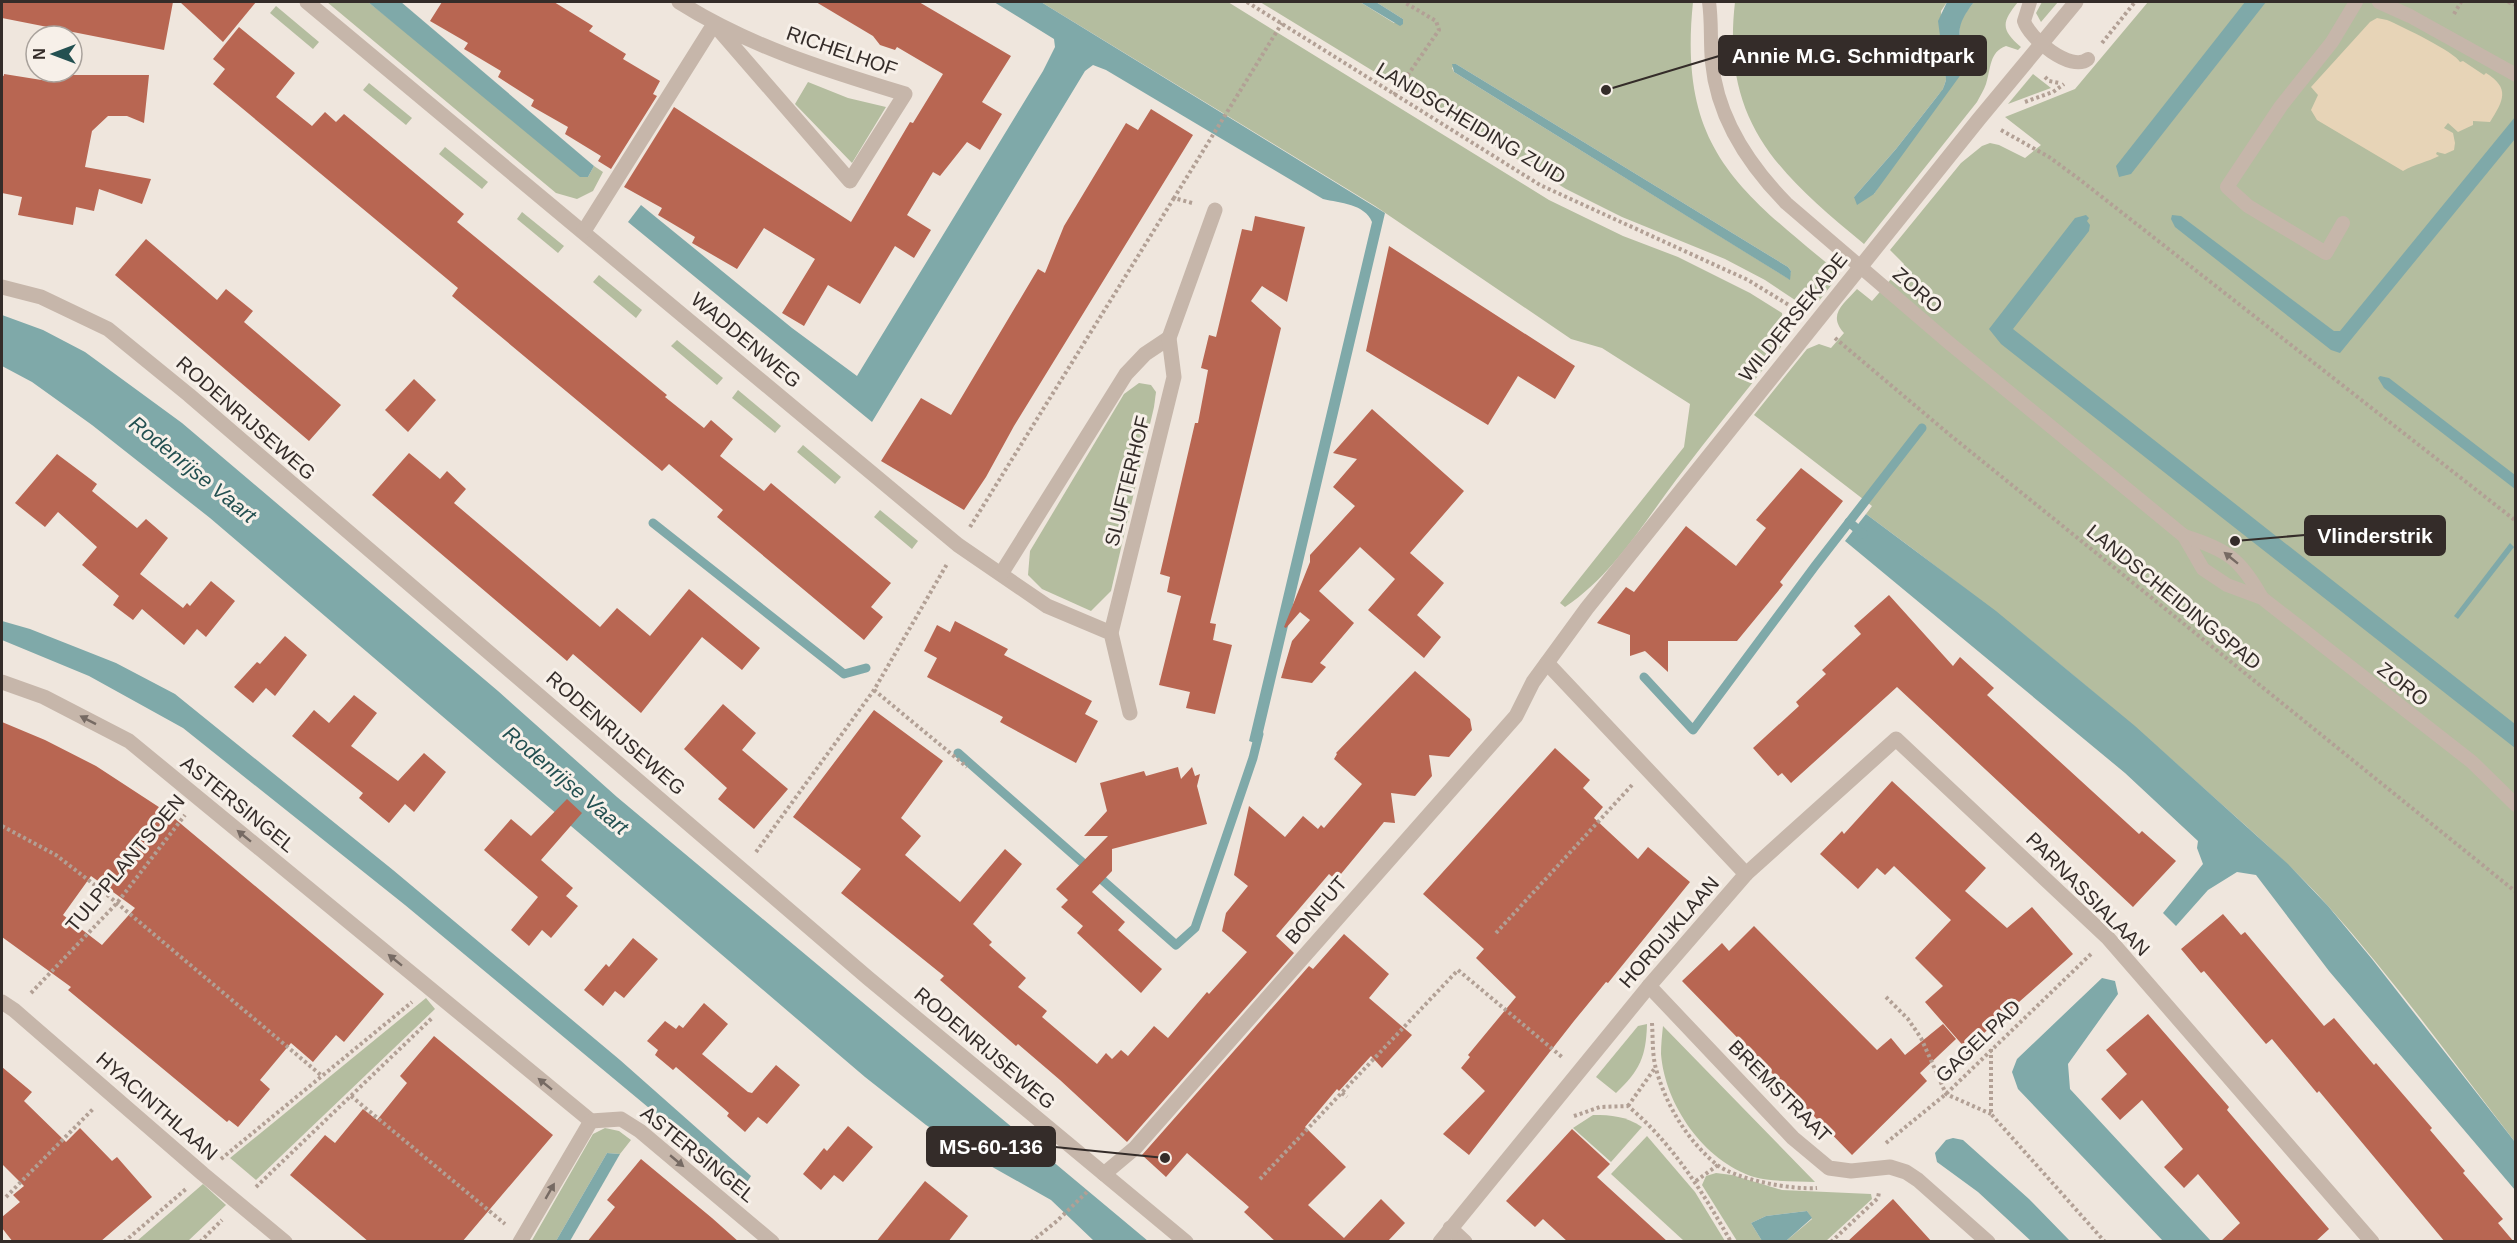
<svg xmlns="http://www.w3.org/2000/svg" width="2517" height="1243" viewBox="0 0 2517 1243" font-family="Helvetica,sans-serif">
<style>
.green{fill:#b4bd9f;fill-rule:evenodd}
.sand{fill:#e7d4b7}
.water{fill:#7fa9a9}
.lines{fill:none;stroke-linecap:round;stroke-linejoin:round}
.stream{stroke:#7fa9a9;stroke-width:9}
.building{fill:#b86652;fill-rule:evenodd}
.path{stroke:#b2a095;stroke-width:4;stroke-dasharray:3 3;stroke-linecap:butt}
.lane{stroke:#c6b6aa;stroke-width:14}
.street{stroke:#c6b6aa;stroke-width:15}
.oneway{fill:#766a63}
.labels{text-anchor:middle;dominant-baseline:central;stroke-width:6;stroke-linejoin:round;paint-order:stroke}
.street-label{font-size:20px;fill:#342c29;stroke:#f7f0e9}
.water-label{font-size:21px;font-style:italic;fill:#235051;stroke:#f7f0e9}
.leader{fill:none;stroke:#342c29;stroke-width:2}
.callout-dot{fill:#342c29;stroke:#f7f0e9;stroke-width:2}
.callout{fill:#342c29;stroke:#342c29;stroke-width:2}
.callout-label{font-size:21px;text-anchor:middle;font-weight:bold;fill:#fff}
</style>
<rect width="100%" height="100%" fill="#efe6dd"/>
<g class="green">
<polygon points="327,2 368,2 588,177 594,166 603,172 593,191 577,199 556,193"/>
<path d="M1041,2H1228L1549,200L1623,236L1678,257L1750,293L1782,313L1784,335L1781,347C1746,391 1710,435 1676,480C1643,524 1612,576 1565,607L1560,603L1684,447L1690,404L1602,348L1571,339L1375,206Z"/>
<path d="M1260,2H1360L1394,23L1403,19L1376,2H1693C1678,148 1737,189 1840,274L1819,301L1801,304L1765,280L1725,259L1622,217L1566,189ZM1456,64L1788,267L1791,271L1789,279L1454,72L1452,68Z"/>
<path d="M1735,2H1947L1941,11L1946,80L1943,89L1896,149L1854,197L1874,194L1965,55C1957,28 1956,24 1974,2H2018C2002,22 2000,29 2021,47L2018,50L2006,46C1989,52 1991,69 1986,84C1984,90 1980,96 1977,102L1864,244C1779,174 1721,122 1735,2Z"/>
<polygon points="2042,2 2058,2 2041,22 2036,13"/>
<path d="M2148,2H2515V1142C2454,1063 2395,981 2328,906C2289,862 2243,824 2199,784C2093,688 1982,599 1866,514L1872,506L1754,415L1807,349L1819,344L1831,348L1844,333C1827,314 1844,304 1857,289L1872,301L1904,264L1890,250L1961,163L1982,146L1990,143L1999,145L2025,158L2041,145L2005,117L2075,89Z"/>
<polygon points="276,6 319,42 313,49 270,13"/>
<polygon points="2033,74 2051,88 2008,104"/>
<polygon points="808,82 848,98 886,107 852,163 795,104"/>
<polygon points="369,83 412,118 406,125 363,90"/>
<polygon points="445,147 488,182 482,189 439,154"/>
<polygon points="522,212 564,246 558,253 517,219"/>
<polygon points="599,275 642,310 636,318 593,282"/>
<polygon points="677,340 723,378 717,385 671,346"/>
<polygon points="1139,383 1151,385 1156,392 1154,407 1111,591 1091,611 1042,589 1028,575 1030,551 1124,394"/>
<polygon points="738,390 781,426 775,433 732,398"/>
<polygon points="803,445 841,477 835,484 797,452"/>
<polygon points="880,510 918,541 912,549 874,517"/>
<polygon points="426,998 435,1009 256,1180 230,1158"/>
<path d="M1647,1024C1646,1057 1640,1070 1616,1093L1596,1077L1638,1026Z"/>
<path d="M1663,1026L1815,1182C1796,1181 1772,1182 1754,1177C1704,1161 1665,1105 1661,1054C1661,1045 1662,1035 1663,1026Z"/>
<path d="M1593,1115C1612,1115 1625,1116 1642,1127L1611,1162L1573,1128Z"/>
<polygon points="605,1128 619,1131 631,1140 620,1154 607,1153 556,1241 531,1242 593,1134"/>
<polygon points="1647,1136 1695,1192 1725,1241 1684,1241 1611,1174"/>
<polygon points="1716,1173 1732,1175 1782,1190 1871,1194 1872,1199 1826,1241 1786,1241 1812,1219 1807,1211 1766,1216 1751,1223 1762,1241 1737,1241 1702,1185 1706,1176"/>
<polygon points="203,1184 226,1205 188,1241 137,1241"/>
</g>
<path class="sand" d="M2377,18L2387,20C2401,26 2455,52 2460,62L2463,61L2484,75L2486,73C2510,88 2504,100 2490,122L2473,121V125L2458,132L2448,123L2444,128L2453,133L2455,143L2454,150L2445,154L2437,152L2436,154L2439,156C2427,162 2415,164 2403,171L2317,120L2311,110L2318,95L2311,87L2370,22Z"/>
<g class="water">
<polygon points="368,2 401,2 594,166 588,177 580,177"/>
<path d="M994,2H1041L1385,213L1260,745L1249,741L1372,222C1365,204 1340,203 1323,199L1106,70L1093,65L1085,71L872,422L628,222L641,205L792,328L857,376L1043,71L1055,47L1054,39Z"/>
<polygon points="1360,2 1376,2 1403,19 1403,24 1400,26"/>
<path d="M1947,2H1974C1946,38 1969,35 1962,73L1874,194L1857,205L1854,197L1896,149L1943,89L1946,80L1938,21Z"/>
<polygon points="2245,2 2266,2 2131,174 2119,177 2116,166"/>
<polygon points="1452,64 1456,64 1788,267 1791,271 1790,280 1454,72"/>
<polygon points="2515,117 2515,139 2340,353 2331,350 2175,227 2171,219 2172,215 2181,216 2334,331 2340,331"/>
<polygon points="2086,215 2089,218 2087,221 2090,225 2089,231 2013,329 2515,724 2515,748 2001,344 1989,329 2075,218"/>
<polygon points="2,315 43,330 85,352 182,423 498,691 617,797 1148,1241 1094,1241 1051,1200 987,1164 926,1125 865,1077 210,518 92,425 32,382 2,366"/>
<polygon points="2380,376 2389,378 2515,475 2515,489 2384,388 2378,378"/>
<polygon points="1866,514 1996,611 2135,726 2288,864 2328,906 2372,959 2515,1142 2515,1190 2329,971 2256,875 2237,872 2208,890 2176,926 2163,913 2203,864 2197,848 2198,841 2125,773 1845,541"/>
<polygon points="2510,543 2514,547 2458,619 2454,616"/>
<polygon points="2,621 30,629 116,663 175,694 393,870 620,1060 751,1176 744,1187 405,905 183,728 89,676 2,640"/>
<polygon points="2102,978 2115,981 2118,994 2068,1064 2070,1089 2211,1241 2163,1241 2018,1089 2012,1072 2017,1059"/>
<polygon points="1953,1138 1963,1140 2029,1199 2070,1241 2031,1241 1978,1192 1937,1162 1935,1153 1946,1140"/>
<polygon points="607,1153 620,1154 570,1241 556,1241"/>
<polygon points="1807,1211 1812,1218 1786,1241 1762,1241 1751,1223 1766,1216"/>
</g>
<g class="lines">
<g class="stream">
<polyline points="1849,522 1863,534"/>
<polyline points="653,523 844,674 866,668"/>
<polyline points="1644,677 1693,730 1815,566 1922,428"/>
<polyline points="958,753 1176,945 1195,928 1253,758 1259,734"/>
</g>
</g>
<g class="building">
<polygon points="2,2 173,2 164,50 2,18"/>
<polygon points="180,2 256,2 223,42"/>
<polygon points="442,2 554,2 593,26 589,31 626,54 623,59 660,81 653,94 657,96 611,169 598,161 601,156 565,134 568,127 531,106 534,100 498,77 501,71 464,49 468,43 430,21"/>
<polygon points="816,2 919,2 1011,56 982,102 1002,114 980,150 967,142 940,176 933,172 907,215 931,230 914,258 895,246 860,304 828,285 804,326 782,313 815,259 764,228 737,269 692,243 695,237 658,215 662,208 624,187 674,107 851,222 910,122 913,123 943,74 897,47 895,50 880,45 873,36"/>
<polygon points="239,27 295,73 276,97 312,126 325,112 336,122 344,114 464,214 457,222 667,395 665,397 704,428 711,420 733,439 720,456 764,491 771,483 891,583 871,607 883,617 864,640 717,517 723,510 669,464 662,471 452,296 458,288 213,84 225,69 213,59"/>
<polygon points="4,74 54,82 60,75 149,75 144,123 127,116 108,116 92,131 85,167 151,179 142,204 99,189 94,211 76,207 73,225 18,215 22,197 2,193 2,75 4,76"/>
<polygon points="1151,109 1193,135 1014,426 986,477 964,510 881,461 921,398 951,415 1038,269 1045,273 1064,226 1126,123 1138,130"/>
<polygon points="1255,216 1305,227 1287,302 1262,286 1251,301 1281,328 1210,623 1216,624 1213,640 1232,645 1215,714 1186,708 1190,692 1159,685 1181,596 1167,592 1170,577 1160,574 1195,423 1198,423 1208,370 1201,368 1209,335 1216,337 1242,229 1252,231"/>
<polygon points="146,239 217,300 226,289 253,311 244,322 341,405 309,441 115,275"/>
<polygon points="1389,246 1575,366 1555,399 1518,376 1488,425 1366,351"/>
<polygon points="414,379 436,400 408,432 385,410"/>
<polygon points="1372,409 1464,491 1410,553 1444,583 1417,615 1441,637 1424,658 1368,610 1395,579 1360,547 1319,591 1354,623 1320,663 1326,667 1312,683 1281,678 1292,641 1310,620 1300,612 1286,628 1284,627 1310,562 1310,555 1355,506 1333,487 1357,459 1333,453"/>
<polygon points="409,453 440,479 447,471 466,489 454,503 600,627 617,608 650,636 689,589 760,648 742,670 702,637 641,713 573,654 567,661 372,495"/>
<polygon points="57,454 97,484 92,491 137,528 146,519 168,538 140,574 183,608 187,603 190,606 211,581 235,601 206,637 197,629 184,645 142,609 133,620 113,605 119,596 82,565 97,547 58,512 45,527 15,503"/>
<polygon points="1801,468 1843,501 1780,582 1783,585 1737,641 1668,641 1668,672 1645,651 1630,656 1630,635 1597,623 1626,587 1634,592 1686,526 1736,566 1766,528 1756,520"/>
<polygon points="1889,595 1953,666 1960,657 1994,688 1987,695 2139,834 2142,831 2176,861 2133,907 1897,687 1791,783 1782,773 1778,776 1753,748 1799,706 1796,702 1826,674 1822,670 1861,634 1854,626"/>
<polygon points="955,621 1008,649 1004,655 1092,701 1085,714 1098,721 1076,763 1000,722 1003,717 927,677 937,658 924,651 937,625 950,632"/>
<polygon points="285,636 307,655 275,696 266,688 253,703 234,687 257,662 260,664"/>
<polygon points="1415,671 1470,719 1472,730 1449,757 1429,755 1432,776 1415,796 1391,793 1395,823 1384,822 1336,880 1329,874 1276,936 1294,953 1127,1142 1060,1080 1018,1044 1016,1046 940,980 944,976 841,893 861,869 793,817 874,710 943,761 901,818 921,836 905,855 960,902 1005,849 1022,864 973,924 992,942 989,945 1026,978 1018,987 1047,1011 1042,1017 1097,1064 1106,1053 1112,1059 1121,1050 1128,1056 1154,1026 1168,1038 1207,992 1209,994 1247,952 1222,931 1226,913 1248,886 1234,875 1249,806 1285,837 1303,816 1318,829 1321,825 1324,828 1362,784 1334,759 1337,754 1336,753"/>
<polygon points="354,695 377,713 351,746 398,781 424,753 446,772 414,812 405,804 389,823 359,798 363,793 292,736 314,710 329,723"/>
<polygon points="723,704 756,733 742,750 788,789 754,829 718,799 727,788 684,749"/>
<path d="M2,722L45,740L96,766L168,813L384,994L344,1042L336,1035L313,1062L291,1043L260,1080L270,1089L238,1127L229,1120L227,1122L68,990L71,987L2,937ZM91,876L135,908L102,945L63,915Z"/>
<polygon points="1555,748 1590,780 1583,788 1603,807 1594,818 1638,859 1648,847 1690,882 1608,983 1606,982 1574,1021 1469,1155 1443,1134 1485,1091 1461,1068 1470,1057 1468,1055 1516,997 1476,958 1484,949 1423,894"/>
<polygon points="1178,767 1181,779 1192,767 1195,776 1200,774 1197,786 1207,824 1112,849 1112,871 1092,892 1125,922 1118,930 1162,969 1141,993 1077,933 1083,926 1061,907 1068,900 1056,889 1108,836 1084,836 1107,811 1100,783 1144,771 1146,776"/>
<polygon points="1892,781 1986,868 1965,891 2007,928 2032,907 2073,954 1966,1049 1925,1002 1943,986 1915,958 1951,920 1894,866 1885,875 1877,868 1858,889 1820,854 1842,831 1844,834"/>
<polygon points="567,799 582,813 541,860 573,888 566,896 578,906 551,938 542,930 529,946 511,930 538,897 484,850 511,819 531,836"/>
<polygon points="2223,914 2241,935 2245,932 2324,1026 2334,1018 2374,1065 2376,1063 2432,1128 2430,1130 2465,1171 2463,1173 2503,1219 2498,1223 2514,1242 2445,1242 2319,1091 2317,1093 2272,1039 2266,1044 2204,971 2201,973 2181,949"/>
<polygon points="1754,926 1877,1050 1891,1038 1905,1055 1943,1024 1956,1039 1920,1073 1927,1081 1852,1155 1682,981 1722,943 1729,951"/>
<polygon points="1344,934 1389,974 1369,998 1412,1035 1382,1068 1371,1056 1339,1091 1337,1089 1305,1127 1346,1167 1308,1205 1344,1238 1381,1199 1405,1223 1387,1242 1276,1242 1244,1212 1249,1207 1187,1153 1166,1177 1142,1155 1309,966 1313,969"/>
<polygon points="633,938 658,959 624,998 615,991 603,1006 584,990 606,964 609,967"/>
<polygon points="704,1003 728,1024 702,1054 748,1092 752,1093 776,1065 800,1085 767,1124 758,1117 745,1132 727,1116 729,1113 676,1067 673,1070 655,1055 658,1050 647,1041 665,1021 676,1029 679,1025 683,1028"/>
<polygon points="2148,1014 2229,1107 2227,1110 2329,1229 2315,1242 2220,1242 2240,1223 2198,1174 2184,1188 2164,1167 2183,1149 2142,1100 2120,1120 2101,1099 2127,1074 2106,1050"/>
<polygon points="434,1036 553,1135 462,1242 369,1242 290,1175 325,1135 335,1143 363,1109 377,1120 407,1083 400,1076"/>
<polygon points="2,1067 32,1092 24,1101 66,1142 80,1128 112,1161 117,1157 152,1197 100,1242 13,1242 2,1228 2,1217 20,1202 13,1195 24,1186 2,1164"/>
<polygon points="848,1126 873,1147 843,1182 834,1175 821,1190 803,1174 824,1148 827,1151"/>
<polygon points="1572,1129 1610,1164 1597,1177 1668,1242 1568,1242 1543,1219 1535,1227 1506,1201"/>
<polygon points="641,1159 712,1218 739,1242 587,1242 615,1207 607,1200"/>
<polygon points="925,1181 968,1216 948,1242 876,1242"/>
<polygon points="1893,1199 1932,1242 1847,1242 1874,1217"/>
</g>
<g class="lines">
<g class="path">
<polyline points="1247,2 1540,185 1748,280 1797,310"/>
<polyline points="2508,2 2516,5"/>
<polyline points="2454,14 2461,2"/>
<polyline points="2102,43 2135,2"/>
<polyline points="2045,77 2049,81 2059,83"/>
<polyline points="1394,95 1439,30 1436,21 1404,2"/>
<polyline points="2025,102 2053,92 2064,84"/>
<polyline points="2001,130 2049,157 2079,179 2516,521"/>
<polyline points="1192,203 1174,198 1282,23"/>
<polyline points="1835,338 1950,435 2516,892"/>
<polyline points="970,527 1174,198"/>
<polyline points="874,690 967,767"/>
<polyline points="2,826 56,855 105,893 322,1076"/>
<polyline points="756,852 874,690 947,564"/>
<polyline points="1496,933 1632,785"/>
<polyline points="31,993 117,903 185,815"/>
<polyline points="1886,997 1908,1019 1921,1038 1946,1094 1991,1114"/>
<path d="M1652,1023C1653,1038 1652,1054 1656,1069C1666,1105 1687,1140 1716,1164C1736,1180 1793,1190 1817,1188"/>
<polyline points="1991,1049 1991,1114 2105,1242"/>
<polyline points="1342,1093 1347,1097"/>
<polyline points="351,1096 505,1224"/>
<polyline points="1628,1106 1655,1068"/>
<path d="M1574,1116L1600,1107L1628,1106C1672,1143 1703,1192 1731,1242"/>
<polyline points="1886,1143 1946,1094 2092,953"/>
<polyline points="221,1159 412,1002"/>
<polyline points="1260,1179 1458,970 1562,1057"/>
<polyline points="1696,1181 1718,1165"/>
<polyline points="256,1187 432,1018"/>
<polyline points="6,1197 94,1108"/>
<polyline points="124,1242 186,1189"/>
<polyline points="200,1242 222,1220"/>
<polyline points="1031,1242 1057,1221 1089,1190"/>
<polyline points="1831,1242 1878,1198 1879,1192"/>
</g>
<g class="lane">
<path d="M1709,2C1712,22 1710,41 1712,62C1717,117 1749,165 1786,203L1948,342L2184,536L2203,569L2227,585L2262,598L2472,762L2516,805"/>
<path d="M2030,2L2024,21C2029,38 2071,73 2088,59"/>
<polyline points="2379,2 2410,16 2516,75"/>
<polyline points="2343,223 2326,253 2248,206 2227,187 2281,106 2332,42 2356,2"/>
<path d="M2184,536C2227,550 2240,558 2262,598"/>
</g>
<g class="street">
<polyline points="307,2 958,545 1047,606 1111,633 1130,713"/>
<path d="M584,231L714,24L850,181L905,94C826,70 748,46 679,2"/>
<polyline points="2,287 41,297 108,329 189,395 868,978 1186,1242"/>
<polyline points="1001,574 1126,374 1145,354 1169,338"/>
<polyline points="1111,633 1174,377 1169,338 1215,210"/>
<polyline points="2,682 44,697 129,741 591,1121 621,1119 640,1131 772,1242"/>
<polyline points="1746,874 1896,739 2108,938 2372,1242"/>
<polyline points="1649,986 1793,1138 1829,1168 1851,1171 1890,1167 1906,1172 1918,1180 1988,1242"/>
<polyline points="2,1002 14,1010 203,1174 285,1242"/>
<polyline points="1104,1174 1135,1148 1516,716 1533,682 1587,608 1979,119 2076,2"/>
<polyline points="1450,1228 1465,1242"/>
<polyline points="520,1242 591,1121"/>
<polyline points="1440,1242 1649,986 1746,874 1547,663"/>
</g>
</g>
<defs><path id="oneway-solid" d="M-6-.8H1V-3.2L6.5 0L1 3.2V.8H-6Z" transform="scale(1.5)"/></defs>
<g class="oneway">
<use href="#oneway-solid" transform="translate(2231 558) rotate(-141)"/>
<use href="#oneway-solid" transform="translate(88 720) rotate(-153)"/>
<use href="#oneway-solid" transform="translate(244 836) rotate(-141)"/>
<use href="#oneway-solid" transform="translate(395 960) rotate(-141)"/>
<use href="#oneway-solid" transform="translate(545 1084) rotate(-141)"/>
<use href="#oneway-solid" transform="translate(677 1161) rotate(40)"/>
<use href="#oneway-solid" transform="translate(550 1191) rotate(-60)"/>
</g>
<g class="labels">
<g class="street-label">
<text transform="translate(842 51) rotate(19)">RICHELHOF</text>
<text transform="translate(1471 123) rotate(31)">LANDSCHEIDING ZUID</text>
<text transform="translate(1918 290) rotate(41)">ZORO</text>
<text transform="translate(1793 317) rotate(-51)">WILDERSEKADE</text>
<text transform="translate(746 340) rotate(40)">WADDENWEG</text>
<text transform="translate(246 418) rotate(41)">RODENRIJSEWEG</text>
<text transform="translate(1127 481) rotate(-76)">SLUFTERHOF</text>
<text transform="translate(2174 597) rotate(39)">LANDSCHEIDINGSPAD</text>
<text transform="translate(2403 684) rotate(38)">ZORO</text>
<text transform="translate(616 733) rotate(41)">RODENRIJSEWEG</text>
<text transform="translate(238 804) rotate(39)">ASTERSINGEL</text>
<text transform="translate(125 863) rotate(-50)">TULPPLANTSOEN</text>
<text transform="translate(2088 894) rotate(45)">PARNASSIALAAN</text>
<text transform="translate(1316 910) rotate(-49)">BONFUT</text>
<text transform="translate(1669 932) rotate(-49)">HORDIJKLAAN</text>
<text transform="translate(1978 1041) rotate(-44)">GAGELPAD</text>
<text transform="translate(985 1048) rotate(40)">RODENRIJSEWEG</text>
<text transform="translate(1780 1091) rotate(45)">BREMSTRAAT</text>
<text transform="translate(157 1106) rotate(41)">HYACINTHLAAN</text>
<text transform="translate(698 1154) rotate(39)">ASTERSINGEL</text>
</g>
<g class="water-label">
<text transform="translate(193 469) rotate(39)">Rodenrijse Vaart</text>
<text transform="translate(566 780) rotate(40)">Rodenrijse Vaart</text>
</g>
</g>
<path class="leader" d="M1606 90L1719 56M2235 541L2305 535M1165 1158L1055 1147"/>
<g class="callout-dot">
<circle cx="1606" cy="90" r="6"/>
<circle cx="2235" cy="541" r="6"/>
<circle cx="1165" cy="1158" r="6"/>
</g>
<g class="callout">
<rect x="1719" y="36" width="267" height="39" rx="6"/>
<rect x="2305" y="516" width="140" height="39" rx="6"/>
<rect x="927" y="1127" width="128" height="39" rx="6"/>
</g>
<g class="callout-label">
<text x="1853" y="63">Annie M.G. Schmidtpark</text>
<text x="2375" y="543">Vlinderstrik</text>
<text x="991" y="1154">MS-60-136</text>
</g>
<rect width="2517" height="1243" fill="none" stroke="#342c29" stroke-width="6"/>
<g transform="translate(54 54) rotate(270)"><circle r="28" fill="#f7f0e9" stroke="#a9a29c" stroke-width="1.5"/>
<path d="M0-4.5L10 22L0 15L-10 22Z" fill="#235051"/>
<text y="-9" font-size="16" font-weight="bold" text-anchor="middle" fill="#342c29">N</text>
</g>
</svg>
